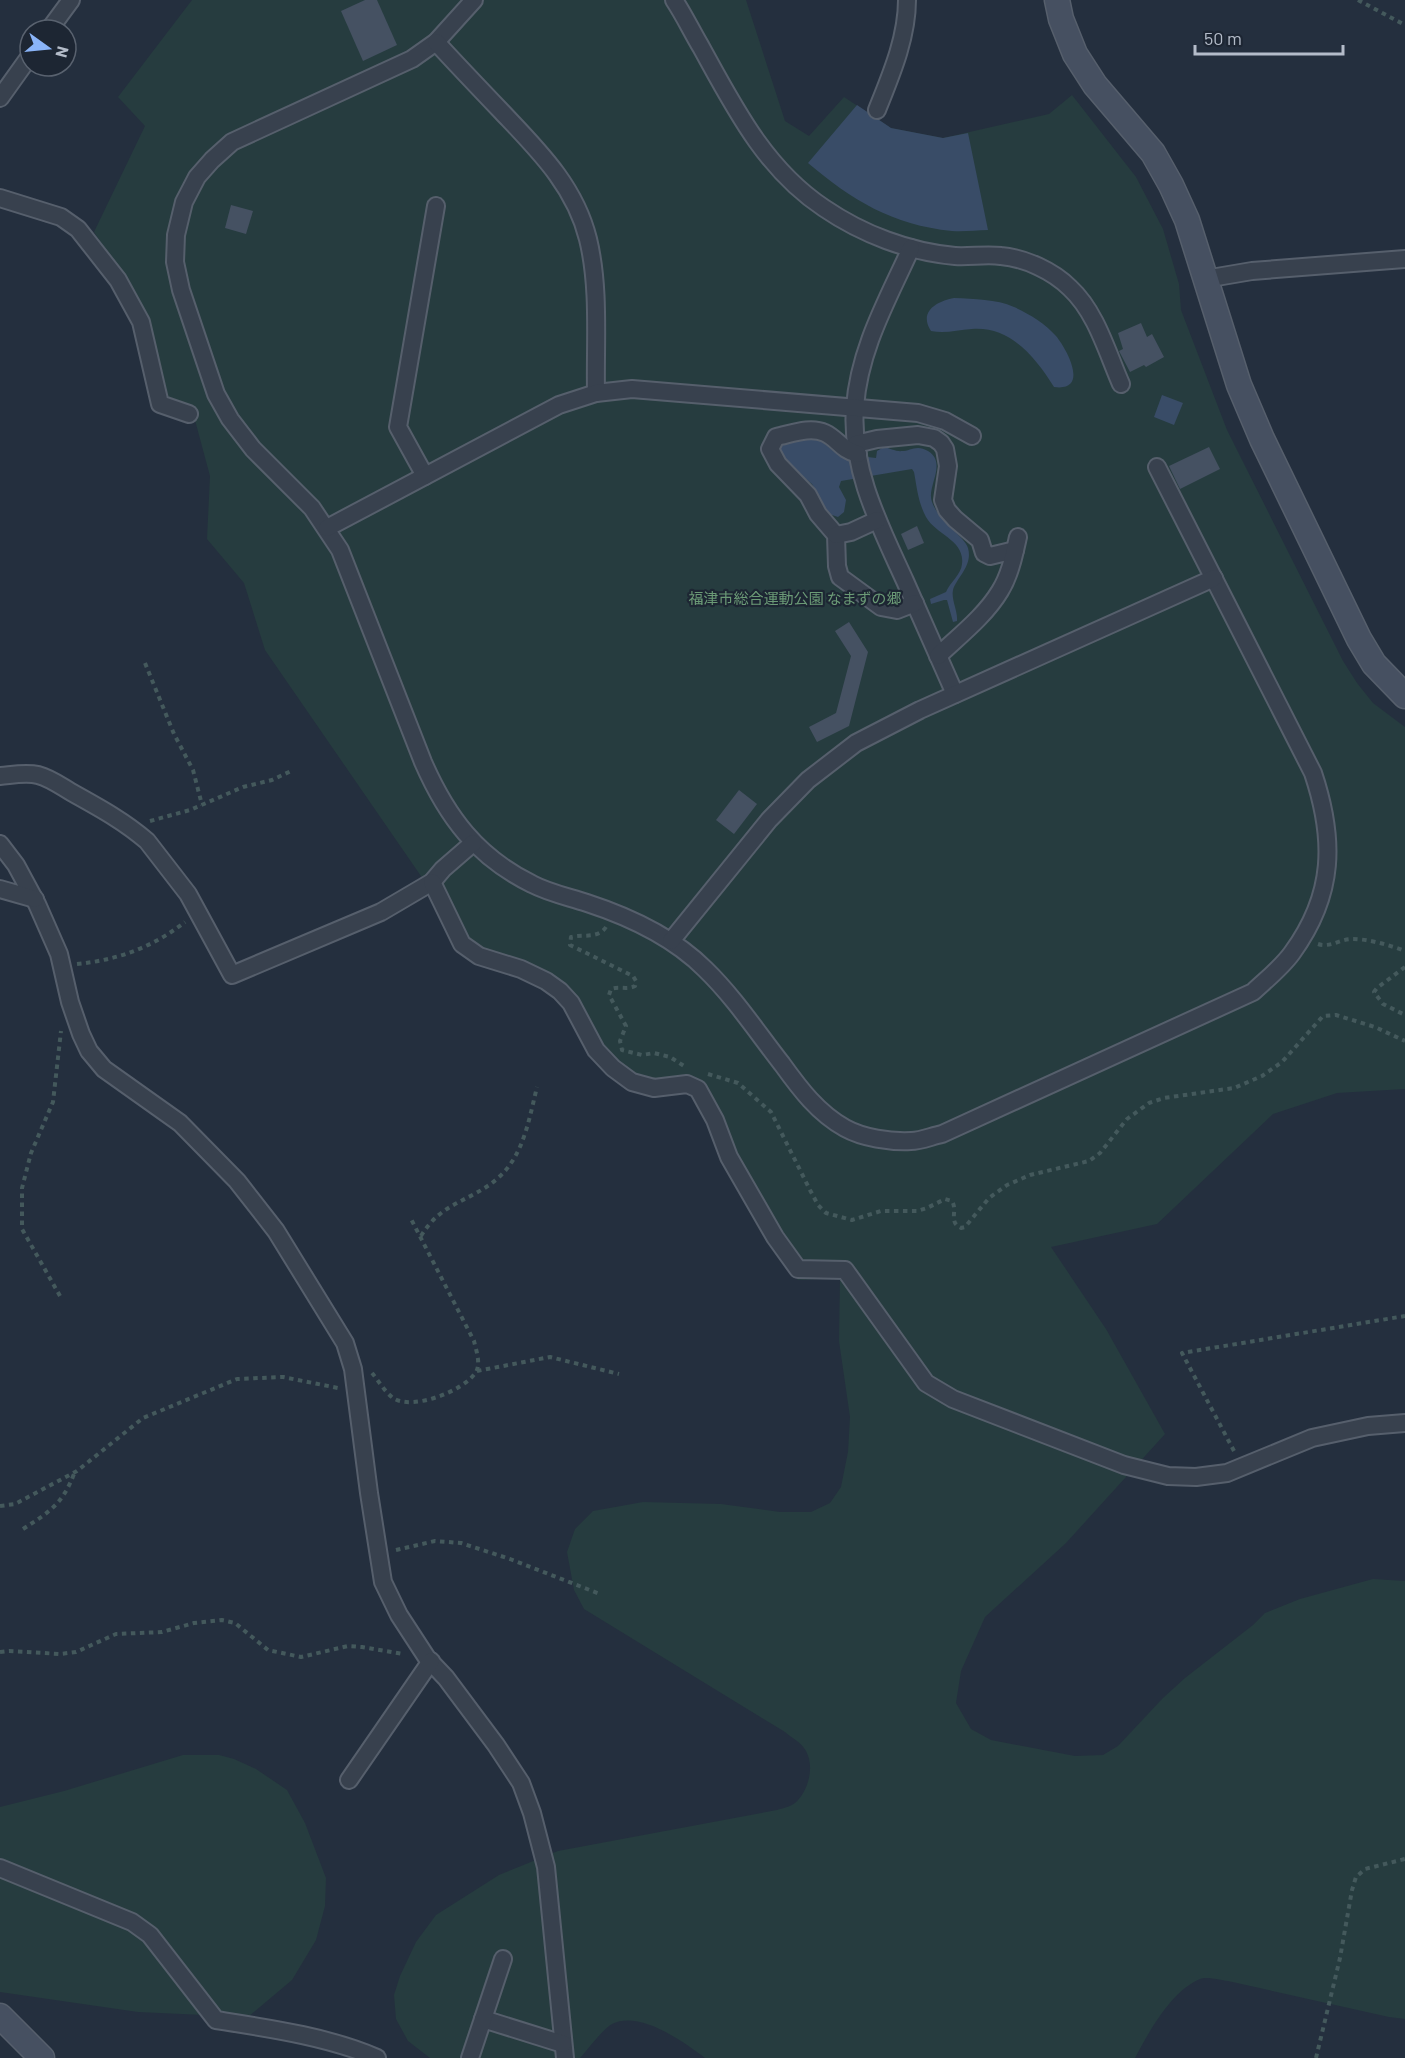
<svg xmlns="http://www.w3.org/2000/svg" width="1405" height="2058" viewBox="0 0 1405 2058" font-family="Barlow,'Noto Sans JP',sans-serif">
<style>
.green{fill:#263c3f}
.water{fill:#394c67}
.building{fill:#455162}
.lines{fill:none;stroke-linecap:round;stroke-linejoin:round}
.street-casing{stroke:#565f6c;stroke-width:20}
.secondary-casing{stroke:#565f6c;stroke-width:27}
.path{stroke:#44595c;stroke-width:4;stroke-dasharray:4.5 4.5;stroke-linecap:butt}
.street{stroke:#38414e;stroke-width:16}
.secondary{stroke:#465061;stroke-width:24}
.labels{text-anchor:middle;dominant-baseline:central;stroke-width:4.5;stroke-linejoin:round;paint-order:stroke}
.park-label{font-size:15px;fill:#6b9a76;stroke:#1d2633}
</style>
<rect width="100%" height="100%" fill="#242f3e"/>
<g class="green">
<path d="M192,0H746L785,121L809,136L844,97L891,128L943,138L1049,114L1072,95L1136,177L1163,229L1179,284L1181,310L1227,430L1343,661L1357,683L1373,703L1405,727V1089L1337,1093L1273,1114L1157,1224L1051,1247L1106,1329L1165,1434L1066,1543L985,1617L961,1671L956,1703L971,1729L991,1740L1075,1756L1103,1755L1118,1746L1163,1698L1185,1678L1253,1625L1265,1613L1300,1599L1373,1579L1405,1581V2019L1389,2017L1228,1981C1220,1980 1207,1976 1200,1979C1171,1991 1149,2032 1135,2058H705C684,2042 640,2010 612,2024C602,2030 588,2049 580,2058H430L408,2041L396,2019L394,1995L400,1976L416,1942L436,1915L499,1875L558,1851L777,1810C783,1808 790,1807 795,1803C808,1792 815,1767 806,1751C802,1743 792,1738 785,1732L584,1609L574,1590L567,1552L575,1529L593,1511L643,1502L721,1504L780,1512H811L830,1503L841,1487L848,1452L850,1417L839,1341L840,1278L798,1280L772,1246L694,1094L685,1092L649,1094L631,1091L611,1077L588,1051L570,1012L552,992L524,977L465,957L451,942L423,879L265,650L244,583L207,539L210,476L192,409L169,400L151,326L130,286L94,232L145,126L118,97Z"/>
<polygon points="183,1755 219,1755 234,1759 256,1769 287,1790 305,1823 326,1878 325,1906 316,1940 292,1980 248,2017 138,2012 0,1992 0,1807 64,1791"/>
</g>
<g class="water">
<path d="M857,105L891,128L943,138L968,133L988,230C976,230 964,232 952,231C892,225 852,200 808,163Z"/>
<path d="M954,298C974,299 996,299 1014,307C1028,313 1046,324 1056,336C1067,349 1090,392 1054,387C1036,358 1011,326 972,329C957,330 945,334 931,331C918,311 938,301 954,298Z"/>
<polygon points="1162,395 1183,403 1174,425 1154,417"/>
<path d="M807,438C826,438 826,449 841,455C850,458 865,456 876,458L877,451L884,447C889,448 897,452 902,451C910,451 917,444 928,451C948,463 926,487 932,502C938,520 965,537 968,548C973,566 957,577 953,590C951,600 958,611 957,621L953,622L947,600H944L931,604L930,599L946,592C950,582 961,575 962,564C965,540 936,535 926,517C918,502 917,488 914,472L912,469L841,481L839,487L846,500L844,512L838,517L829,514L812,484L787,463L778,451C781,439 797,440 807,438Z"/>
</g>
<g class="building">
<polygon points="365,0 377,0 397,45 363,61 341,11"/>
<polygon points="231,205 253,211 246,234 225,228"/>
<polygon points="1141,323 1147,337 1152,334 1164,357 1146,367 1144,365 1130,372 1119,351 1123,349 1118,333"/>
<polygon points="1209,447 1220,469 1180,489 1169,466"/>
<polygon points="917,526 924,543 908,550 901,534"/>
<polygon points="849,622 868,652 849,726 817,742 809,727 836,713 851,656 835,631"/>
<polygon points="739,790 757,804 734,834 716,820"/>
</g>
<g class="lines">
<g class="street-casing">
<g id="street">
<path d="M474,0L436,42L412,59L232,142L212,160L197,177L184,202L176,235L175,262L181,290L216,394L230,419L253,449L312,508L340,550L423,762C447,817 477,857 532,884C549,893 569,897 587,903C630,917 673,937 705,969C734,997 757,1032 782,1064C800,1089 818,1113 845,1128C863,1138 890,1142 911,1141C921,1141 932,1136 942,1134L1253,992C1267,979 1282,967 1292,953C1335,894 1335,839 1313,773L1157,467"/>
<path d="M674,0C684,15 692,32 701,47C734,107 765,169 824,208C862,234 909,252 955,256C970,257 986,254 1001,256C1025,258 1053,271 1070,288C1096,312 1107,352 1121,384"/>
<polyline points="49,30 71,0"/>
<path d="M436,42C458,66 480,89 502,112C538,150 575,186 588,239C600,288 595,343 596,393"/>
<polyline points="0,98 30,56"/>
<path d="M877,110C891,75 907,38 907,0"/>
<polyline points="0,198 61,217 78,229 118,280 141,322 160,404 189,414"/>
<path d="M911,248C888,299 859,349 855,407C850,469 880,526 905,581C922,619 938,656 955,694"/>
<polyline points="1205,279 1252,271 1405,259"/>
<polyline points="856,444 877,439 918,435 934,438 941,443 945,449 948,466 943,500 947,510 955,519 980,540 984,553 990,556 1015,550"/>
<path d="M858,454C841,450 838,439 825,433C810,426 791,434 776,437L770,449L778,464L808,495L818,514L836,535L837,566L840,577L881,607L897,610L915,603"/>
<polyline points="425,476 398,427 436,206"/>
<polyline points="327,528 559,405 596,393 632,389 918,413 945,421 972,436"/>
<polyline points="836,535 851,532 877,520"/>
<path d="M938,656C959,636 985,616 1000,591C1010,575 1014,555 1018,537"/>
<path d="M0,776C12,775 26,772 38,775C50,778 61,786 71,792C98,807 124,821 147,841L188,894L232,975L381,912L432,882L443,869L473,843"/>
<polyline points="0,844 16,865 37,904 59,954 70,1002 81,1034 89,1051 104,1069 180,1123 237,1181 276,1231 345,1343 353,1369 369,1493 383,1582 399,1615 427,1658 446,1678 496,1745 521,1783 532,1813 546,1867 565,2058"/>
<polyline points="432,882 462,944 479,956 521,969 546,981 560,991 571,1003 596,1050 613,1068 632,1082 654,1088 687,1084 698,1089 715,1120 729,1157 775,1237 798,1269 845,1270 926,1383 953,1399 1124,1465 1168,1476 1196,1477 1227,1473 1312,1438 1368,1426 1405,1423"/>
<polyline points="0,889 35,899"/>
<polyline points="671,941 769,820 808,780 856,743 920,710 1214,578"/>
<polyline points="349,1780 431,1661"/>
<path d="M0,1868L132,1922L150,1935L216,2020C267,2028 330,2037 377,2058"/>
<polyline points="483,2019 563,2044"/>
<polyline points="470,2058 503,1959"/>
</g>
</g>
<g class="secondary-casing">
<g id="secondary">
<polyline points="1057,0 1061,19 1075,54 1095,85 1153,153 1171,185 1187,220 1239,385 1262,439 1359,639 1374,664 1405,696"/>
<polyline points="0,2016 42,2058"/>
</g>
</g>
<g class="path">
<polyline points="1358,0 1405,25"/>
<polyline points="145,663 174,734 193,770 202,805"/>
<polyline points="150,821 190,810 243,787 272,780 291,771"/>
<path d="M606,927C598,939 583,934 571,937L570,945L633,976L636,981L635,986C628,990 618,986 611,989L609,995L626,1026L620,1041L622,1050L642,1055L654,1053L670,1057L684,1066"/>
<path d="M1318,944C1330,948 1340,939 1352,939C1369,939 1389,945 1405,951"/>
<path d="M77,964C118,960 153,947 185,922"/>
<polyline points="1405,967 1377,988 1374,992 1383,1004 1405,1015"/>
<path d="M708,1074L738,1083L771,1112L810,1190L818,1205L826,1213L852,1220L881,1211H917L927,1208L945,1199L952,1201C958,1211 948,1222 961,1228L965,1227L989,1198L1007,1185L1030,1175L1089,1161L1100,1153L1127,1119L1149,1103L1164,1098L1234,1088L1262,1076L1282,1062L1323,1016L1336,1015L1375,1027L1405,1041"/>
<path d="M421,1236C442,1201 471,1202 498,1178C524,1155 529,1119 537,1087"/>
<polyline points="60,1296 22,1229 22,1188 31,1153 53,1102 61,1031"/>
<polyline points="477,1371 550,1357 619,1374"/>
<path d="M372,1373C378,1380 385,1392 393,1398C412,1411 464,1391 476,1372C481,1363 476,1350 474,1341L410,1217"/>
<polyline points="1234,1451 1182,1353 1405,1316"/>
<polyline points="0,1506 15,1504 77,1471 143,1418 237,1379 283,1377 338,1388"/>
<path d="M23,1529C49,1512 62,1505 74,1474"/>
<polyline points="396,1550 435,1541 461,1543 510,1559 600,1594"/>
<polyline points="0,1652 9,1651 60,1654 76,1652 116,1634 162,1632 194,1623 222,1620 235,1623 268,1650 301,1657 348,1646 362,1647 403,1654"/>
<polyline points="1316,2058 1340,1958 1352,1890 1356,1877 1365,1869 1405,1859"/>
</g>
<use href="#street" class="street"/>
<use href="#secondary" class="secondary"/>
</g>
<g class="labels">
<g class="park-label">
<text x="795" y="598">福津市総合運動公園 なまずの郷</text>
</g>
</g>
<g transform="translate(48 48) rotate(105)"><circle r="28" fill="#1d2633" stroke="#59626f" stroke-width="1.5"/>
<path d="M0-4.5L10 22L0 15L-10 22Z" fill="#8ab4f8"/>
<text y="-9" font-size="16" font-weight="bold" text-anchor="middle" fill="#b4bcc9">N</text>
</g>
<path d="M1195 45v9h148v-9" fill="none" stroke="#b4bcc9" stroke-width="3"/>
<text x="1204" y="45" font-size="18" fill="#b4bcc9" stroke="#1d2633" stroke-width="4.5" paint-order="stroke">50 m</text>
</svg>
